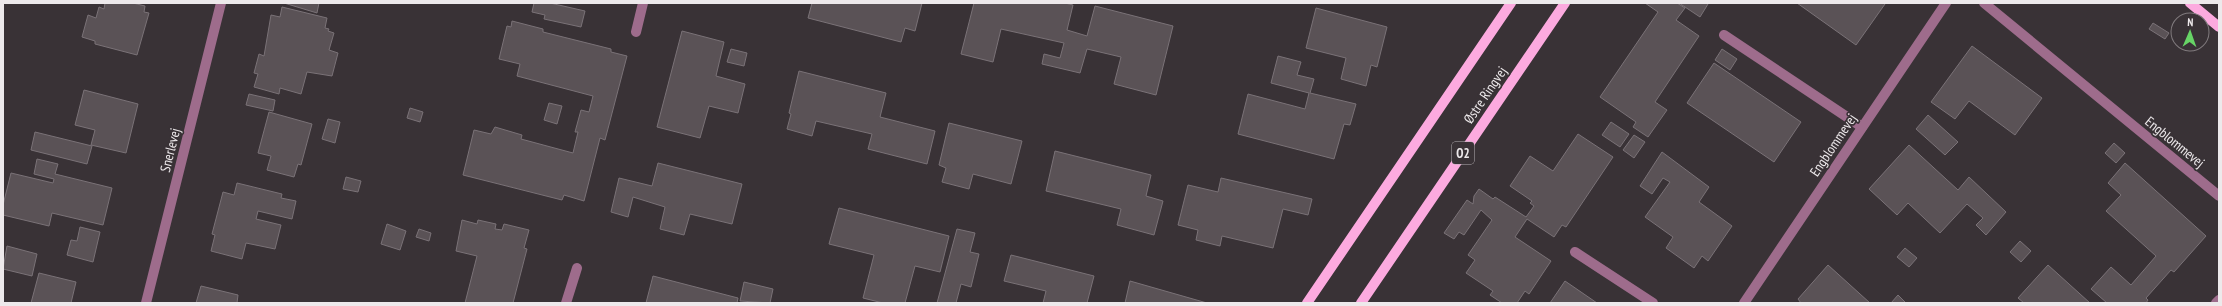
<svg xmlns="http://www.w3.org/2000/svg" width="2222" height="306" viewBox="0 0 2222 306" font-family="'PT Sans Narrow',sans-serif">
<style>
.building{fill:#5a5256;stroke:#7a7277}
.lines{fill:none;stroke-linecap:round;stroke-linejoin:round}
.minor{stroke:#9e6c8c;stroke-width:10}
.major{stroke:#fcaadf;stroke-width:10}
.labels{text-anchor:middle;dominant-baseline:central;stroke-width:3.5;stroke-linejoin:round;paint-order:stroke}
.shield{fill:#393236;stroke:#b7b2b5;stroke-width:1}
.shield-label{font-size:13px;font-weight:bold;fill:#ede9eb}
.street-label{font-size:14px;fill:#ede9eb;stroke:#393236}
</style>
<rect width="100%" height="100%" fill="#393236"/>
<g class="building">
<polygon points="105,3 133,3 145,6 144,12 149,13 137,55 95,44 95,41 82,37 88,15 96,18 99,7 104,9"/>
<polygon points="284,3 319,3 317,13"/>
<polygon points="534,3 550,3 585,11 581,27 544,19 545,15 532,12"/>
<polygon points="812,3 922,3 915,31 905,28 901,42 808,18"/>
<polygon points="974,3 1065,3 1073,5 1067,30 1087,36 1095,6 1173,26 1156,95 1114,84 1121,57 1087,49 1080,73 1042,64 1044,54 1060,58 1064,43 1001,29 993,62 961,54"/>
<polygon points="1645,3 1677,3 1685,8 1676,20 1699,36 1655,102 1667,110 1648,137 1633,127 1636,122 1600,97 1658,12"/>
<polygon points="1679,3 1706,3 1708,4 1700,17"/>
<polygon points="1797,3 1883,3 1885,4 1856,45"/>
<polygon points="282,7 327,18 325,28 329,29 328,31 334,33 329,50 338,53 332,76 307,72 301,94 280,88 279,94 254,87 258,74 254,73 259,54 264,56 271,15 280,17"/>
<polygon points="1316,8 1387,27 1377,67 1371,65 1366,86 1341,79 1346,58 1306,48"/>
<polygon points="512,21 543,29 543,32 611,49 611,52 627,56 605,140 600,138 584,201 564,195 562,200 463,175 474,130 491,134 495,127 522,135 521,139 573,153 578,132 575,132 581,110 589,112 593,96 517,76 520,64 499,59 507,26 511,27"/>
<polygon points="2153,23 2169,33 2165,39 2149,29"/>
<polygon points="682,31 724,42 716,76 745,84 738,113 709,106 700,138 657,127"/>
<polygon points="1972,46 2042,98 2015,135 1969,101 1955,119 1931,102"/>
<polygon points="731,49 747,53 744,66 727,62"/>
<polygon points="1722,49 1737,59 1730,70 1715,60"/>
<polygon points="1278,56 1301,62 1297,75 1314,79 1310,93 1356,104 1350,125 1344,124 1334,159 1238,134 1248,94 1305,109 1309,93 1271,83"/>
<polygon points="1714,63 1801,122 1774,162 1687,103"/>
<polygon points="799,71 886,93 880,117 935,131 927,164 868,149 872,134 816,121 812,136 787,129 791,114 789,113"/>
<polygon points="84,90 138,104 126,153 91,145 95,130 75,125"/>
<polygon points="249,94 275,100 273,111 246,105"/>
<polygon points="549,103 562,106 557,124 544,120"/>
<polygon points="410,108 423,112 420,122 407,118"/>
<polygon points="269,112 312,124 301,165 298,164 294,177 267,170 271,156 258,153"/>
<polygon points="1928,115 1958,142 1945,155 1916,129"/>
<polygon points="328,119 340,122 335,143 322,139"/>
<polygon points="1611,122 1629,134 1620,147 1602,135"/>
<polygon points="949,123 1022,141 1011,184 973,174 969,189 942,182 946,168 939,165"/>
<polygon points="35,132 92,146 87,164 31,150"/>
<polygon points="1578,134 1613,157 1566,227 1562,225 1554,237 1527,219 1515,237 1551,261 1529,294 1525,291 1517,303 1502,303 1490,295 1493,291 1466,273 1475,260 1468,255 1492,220 1481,210 1464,235 1459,232 1454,239 1444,233 1467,200 1473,204 1474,196 1479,189 1493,199 1495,197 1526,217 1534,206 1530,203 1532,201 1510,186 1530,156 1553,171"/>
<polygon points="1634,135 1645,142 1634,158 1623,150"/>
<polygon points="2114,143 2125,153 2116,163 2105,153"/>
<polygon points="1909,145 1958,190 1969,177 2006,212 1986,235 1976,225 1983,218 1967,204 1940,233 1908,203 1897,215 1869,189"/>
<polygon points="1055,151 1151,175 1146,196 1163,201 1154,235 1117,225 1121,209 1046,191"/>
<polygon points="1662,152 1709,187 1699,202 1732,226 1708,261 1702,256 1694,268 1666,248 1673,237 1645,217 1670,182 1663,178 1652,194 1640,186"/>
<polygon points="37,159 58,164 55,174 112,188 103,225 52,213 49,226 3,215 3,205 11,173 53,183 54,179 34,174"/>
<polygon points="658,163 742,184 732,224 690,214 684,235 660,229 665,207 633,197 628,217 611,212 619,178 652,186"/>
<polygon points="2125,163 2206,236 2174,272 2171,270 2146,298 2148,300 2146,303 2107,303 2091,289 2111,267 2131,285 2156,256 2106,211 2121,195 2108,183"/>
<polygon points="346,177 361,181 358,192 343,189"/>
<polygon points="1221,178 1312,199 1308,215 1283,209 1273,248 1222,236 1220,246 1196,240 1198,230 1178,225 1188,185 1218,192"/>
<polygon points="237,183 282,194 281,198 296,201 292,219 258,211 256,219 281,225 275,249 246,243 242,259 211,251 215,235 212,234 223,192 234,195"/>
<polygon points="839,208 949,236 940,272 915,266 905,303 883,303 863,298 874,255 829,244"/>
<polygon points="462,220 477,224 478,220 496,224 495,229 502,230 504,224 529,230 524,248 527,249 513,303 465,303 477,256 456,251"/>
<polygon points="387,224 406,231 400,250 381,244"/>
<polygon points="80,227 100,232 93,262 67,255 71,240 77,241"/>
<polygon points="419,229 431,233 429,241 416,237"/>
<polygon points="957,229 975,233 970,252 979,254 971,287 961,284 956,303 937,303"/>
<polygon points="2020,241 2031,251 2021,262 2010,252"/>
<polygon points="7,246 37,254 32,276 3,269"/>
<polygon points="1905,248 1917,258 1909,267 1897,257"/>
<polygon points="1011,255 1094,276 1087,303 1043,303 1046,291 1004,281"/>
<polygon points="1828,265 1870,303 1801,303 1798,299"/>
<polygon points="2048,265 2090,303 2024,303 2018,298"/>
<polygon points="39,273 76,282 71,303 31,303"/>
<polygon points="653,276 738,298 737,303 646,303"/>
<polygon points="1130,281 1207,303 1125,303"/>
<polygon points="1565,281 1597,303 1550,303"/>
<polygon points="744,282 773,289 770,303 740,301"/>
<polygon points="201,286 238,295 237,303 196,303"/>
<polygon points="1898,295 1906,303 1891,303"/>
</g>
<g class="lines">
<g class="minor">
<polyline points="1984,3 2219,196"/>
<polyline points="636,32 643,3"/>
<polyline points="1724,35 1862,127"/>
<polyline points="1575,252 1653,303"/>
<polyline points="146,303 221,3"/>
<polyline points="566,303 577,268"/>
<polyline points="1744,303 1946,3"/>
<polyline points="2216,303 2219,300"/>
</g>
<g class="major">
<polyline points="2190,3 2219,27"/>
<polyline points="1307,303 1511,3"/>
<polyline points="1361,303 1565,3"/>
</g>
</g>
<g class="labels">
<rect class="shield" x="1452" y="142" width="22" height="22" rx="3"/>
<g class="shield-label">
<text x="1463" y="153">O2</text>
</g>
<g class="street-label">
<text transform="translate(1485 95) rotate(-56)">Østre Ringvej</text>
<text transform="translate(2175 142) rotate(39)">Engblommevej</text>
<text transform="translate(1833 145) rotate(-56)">Engblommevej</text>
<text transform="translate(170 150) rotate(-76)">Snerlevej</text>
</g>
</g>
<rect width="2222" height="306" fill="none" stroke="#ede9eb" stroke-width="8"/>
<g transform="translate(2190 32) rotate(2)"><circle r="19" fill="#393236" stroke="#817b7e"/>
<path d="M0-3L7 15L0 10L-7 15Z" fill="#67d466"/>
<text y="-6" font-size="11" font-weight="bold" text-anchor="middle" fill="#ede9eb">N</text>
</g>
</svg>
